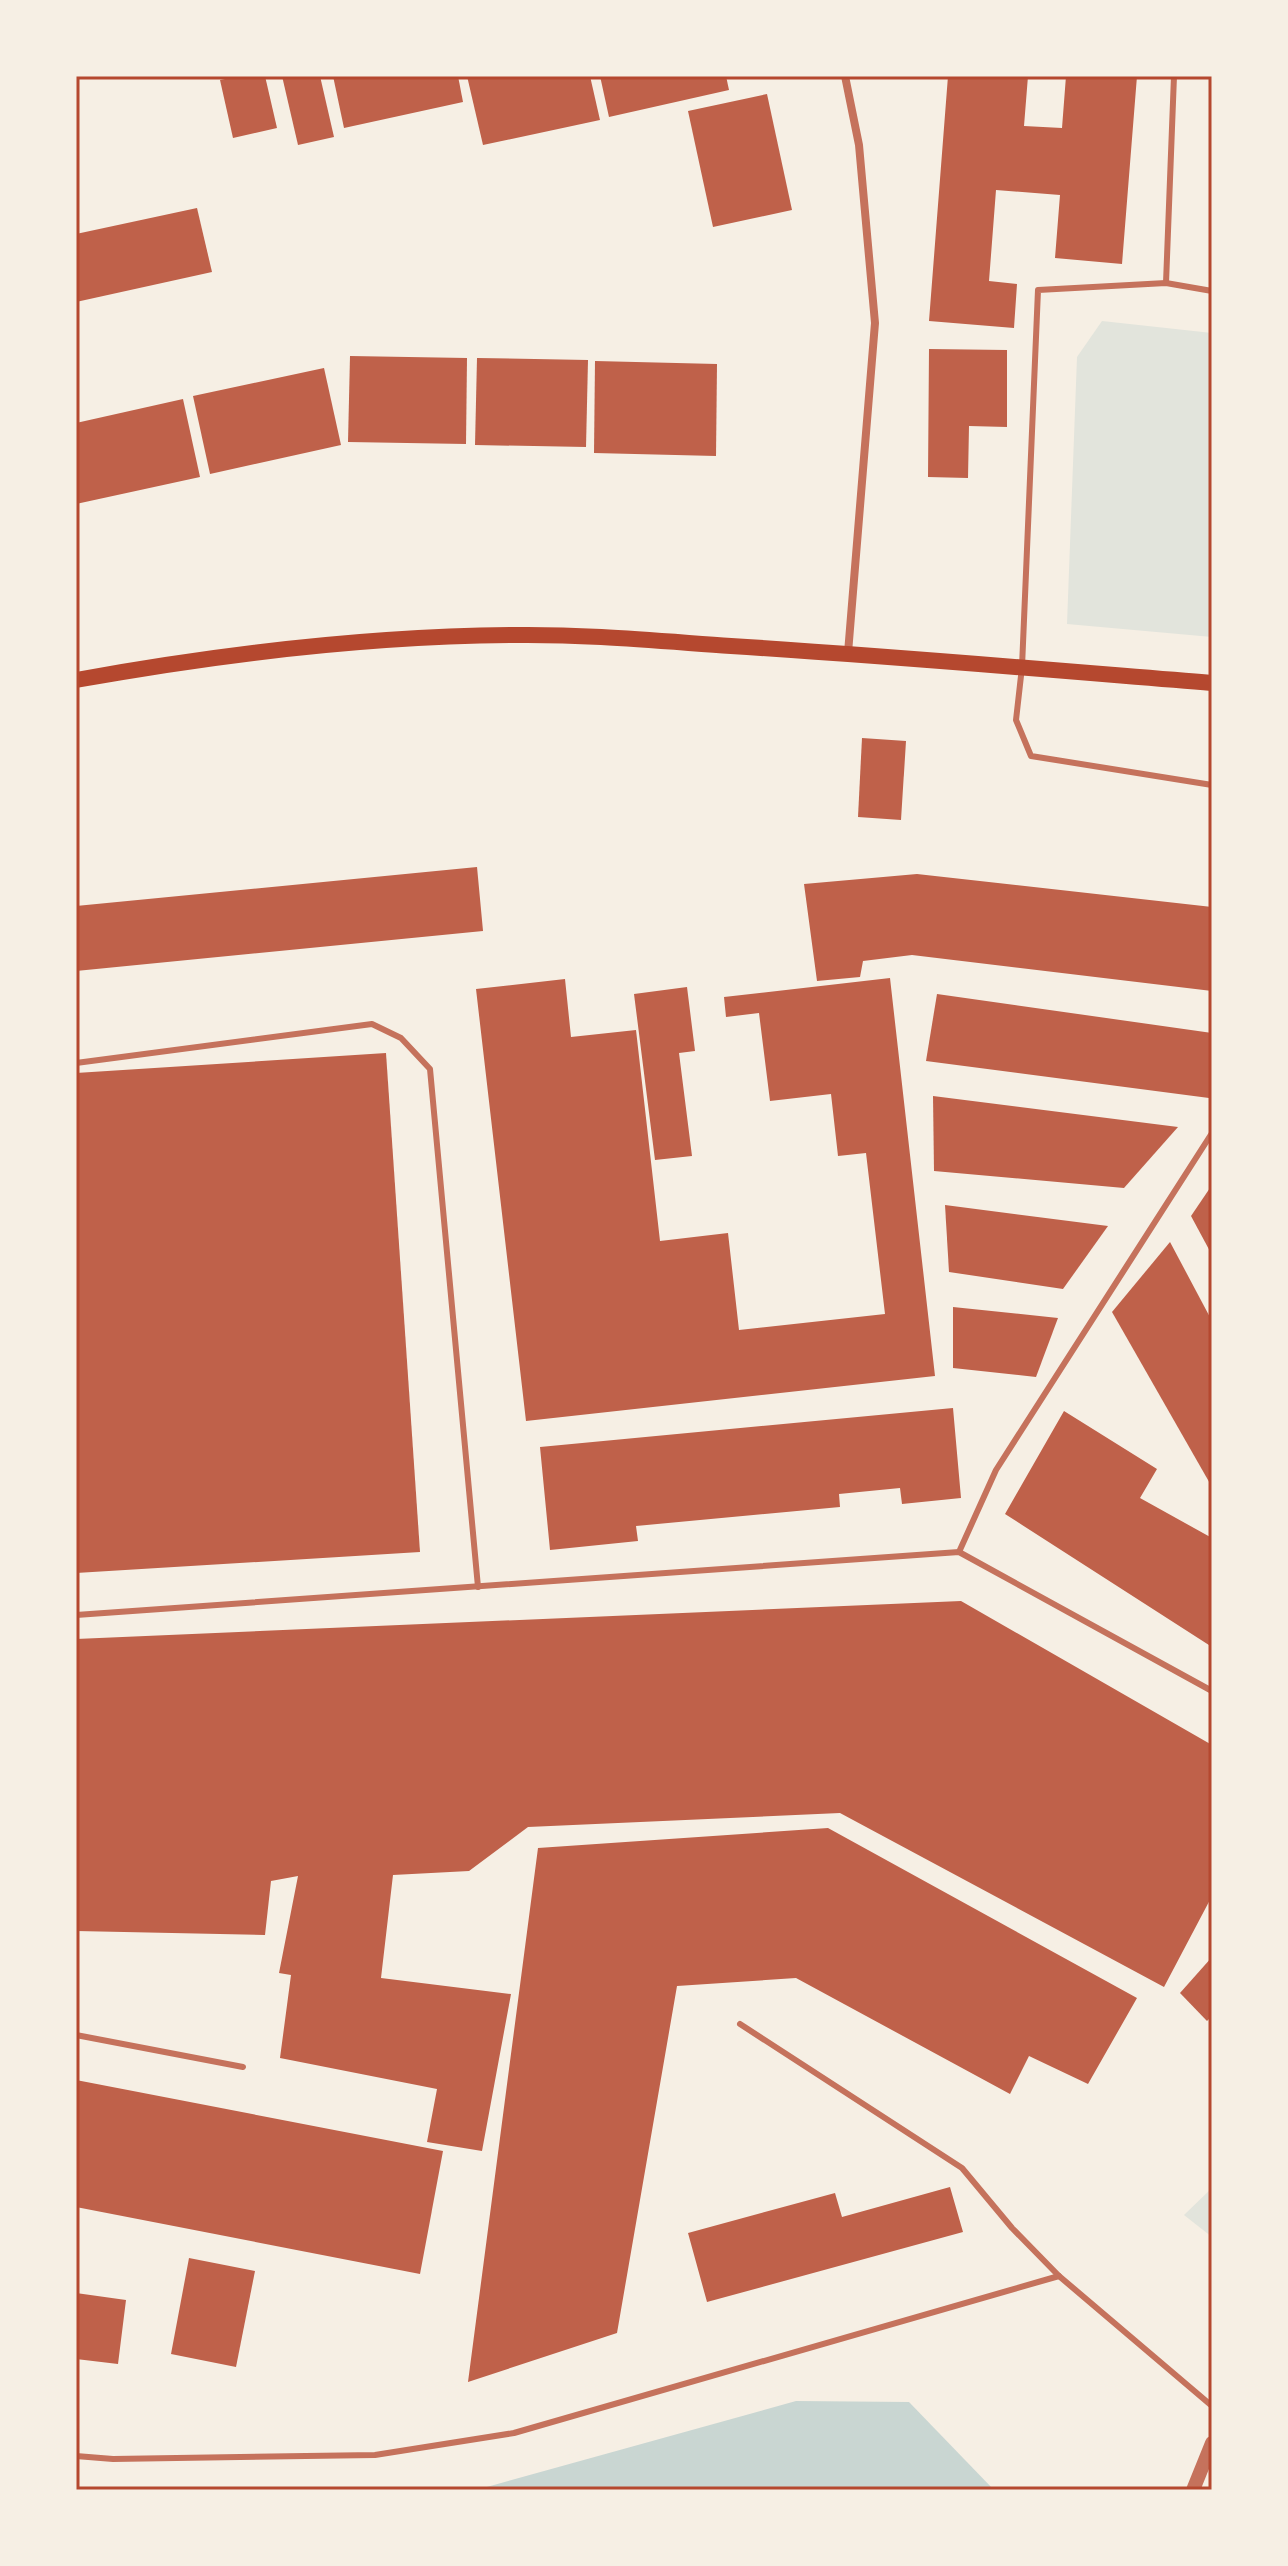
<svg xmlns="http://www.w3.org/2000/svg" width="1288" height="2566" viewBox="0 0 1288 2566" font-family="'Work Sans',sans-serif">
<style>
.green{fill:#e2e4dc}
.water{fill:#c9d6d2}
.building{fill:#bf614a}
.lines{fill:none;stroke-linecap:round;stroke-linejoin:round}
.service{stroke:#c5725c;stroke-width:6}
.minor{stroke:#c5725c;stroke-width:8}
.tertiary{stroke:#c5725c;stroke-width:14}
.secondary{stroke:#b5482f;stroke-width:16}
.neatline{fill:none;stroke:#b5482f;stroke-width:3}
</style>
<rect width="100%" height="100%" fill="#f6efe4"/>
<g class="green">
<polygon points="1102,321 1212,333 1212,637 1067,624 1077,357"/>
<polygon points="1212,2188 1212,2237 1184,2215"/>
</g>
<polygon class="water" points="796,2401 909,2402 994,2490 476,2490"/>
<g class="building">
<polygon points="240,76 265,76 277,128 233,138 220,80"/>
<polygon points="282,76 320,76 334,137 298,145"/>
<polygon points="333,76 458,76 463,102 344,128"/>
<polygon points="467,76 590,76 600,120 483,145"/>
<polygon points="600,76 726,76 729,90 609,117"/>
<polygon points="948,76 1028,76 1024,126 1062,128 1066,76 1137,76 1122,264 1055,258 1060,195 996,190 989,281 1017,284 1014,328 929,321"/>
<polygon points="767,94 792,210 713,227 688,111"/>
<polygon points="197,208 212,272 76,302 76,234"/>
<polygon points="929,349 1007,350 1007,427 969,426 968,478 928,477"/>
<polygon points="350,356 467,358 466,444 348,442"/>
<polygon points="477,358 588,360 586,447 475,445"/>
<polygon points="595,361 717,364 716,456 594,453"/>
<polygon points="324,368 341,445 210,474 193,396"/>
<polygon points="183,399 200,477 76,504 76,423"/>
<polygon points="862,738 906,741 901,820 858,817"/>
<polygon points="477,867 483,931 76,971 76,906"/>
<polygon points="917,874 1212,907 1212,991 912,955 863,961 860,977 817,981 804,884"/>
<polygon points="890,978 935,1376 526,1421 476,989 565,979 571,1037 636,1030 660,1241 728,1233 739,1330 885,1314 866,1153 838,1156 831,1094 770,1101 759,1013 726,1017 724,997"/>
<polygon points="687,987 695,1051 679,1053 692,1156 655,1160 634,994"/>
<polygon points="937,994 1212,1033 1212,1095 1209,1098 926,1061"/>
<polygon points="386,1053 420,1552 76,1573 76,1073"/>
<polygon points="933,1096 1178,1127 1124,1188 934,1171"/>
<polygon points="1212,1185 1212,1255 1191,1216"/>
<polygon points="945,1205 1108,1226 1063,1289 949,1272"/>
<polygon points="1170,1242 1212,1321 1212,1487 1112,1312"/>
<polygon points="953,1307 1058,1318 1036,1377 953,1368"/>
<polygon points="953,1408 961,1498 902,1504 900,1488 839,1494 840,1507 636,1526 638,1541 550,1550 540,1447"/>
<polygon points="1064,1411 1157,1469 1140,1498 1212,1538 1212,1647 1005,1514"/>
<polygon points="961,1601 1212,1745 1212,1896 1164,1987 840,1813 528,1827 469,1871 393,1875 381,1978 511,1994 482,2151 427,2142 437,2089 280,2058 291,1975 279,1973 298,1876 271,1881 265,1935 76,1931 76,1639"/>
<polygon points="828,1828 1137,1998 1088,2084 1029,2056 1010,2094 796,1978 677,1986 617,2333 468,2382 538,1848"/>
<polygon points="1212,1957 1212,2016 1207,2021 1180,1993"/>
<polygon points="76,2080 443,2151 420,2274 76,2207"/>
<polygon points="950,2187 963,2232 707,2302 688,2233 835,2193 842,2217"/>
<polygon points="189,2258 255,2271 236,2367 171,2354"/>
<polygon points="76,2293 126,2300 118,2364 76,2359"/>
</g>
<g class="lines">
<g class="service">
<polyline points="1166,283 1174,76"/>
<polyline points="1212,291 1166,283 1038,290 1022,667 1016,720 1031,756 1212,785"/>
<polyline points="76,1063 372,1024 401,1038 430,1069 478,1587"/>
<polyline points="959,1552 996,1470 1212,1133"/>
<polyline points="76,1615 959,1552 1212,1691"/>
<polyline points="740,2024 962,2168 1012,2228 1059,2276 1212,2406"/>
<polyline points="76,2035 243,2067"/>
<polyline points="76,2456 113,2459 375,2455 514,2433 1059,2276"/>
</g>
<polyline class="minor" points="845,76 859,145 875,323 848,653"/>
<polyline class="tertiary" points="1193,2490 1212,2443"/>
<path class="secondary" d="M76,680C220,654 367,636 514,635C586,634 659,641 731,646C891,656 1052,670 1212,683"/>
</g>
<rect width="1288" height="2566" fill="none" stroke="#f6efe4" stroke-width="156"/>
<rect x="78" y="78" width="1132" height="2410" class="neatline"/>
</svg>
